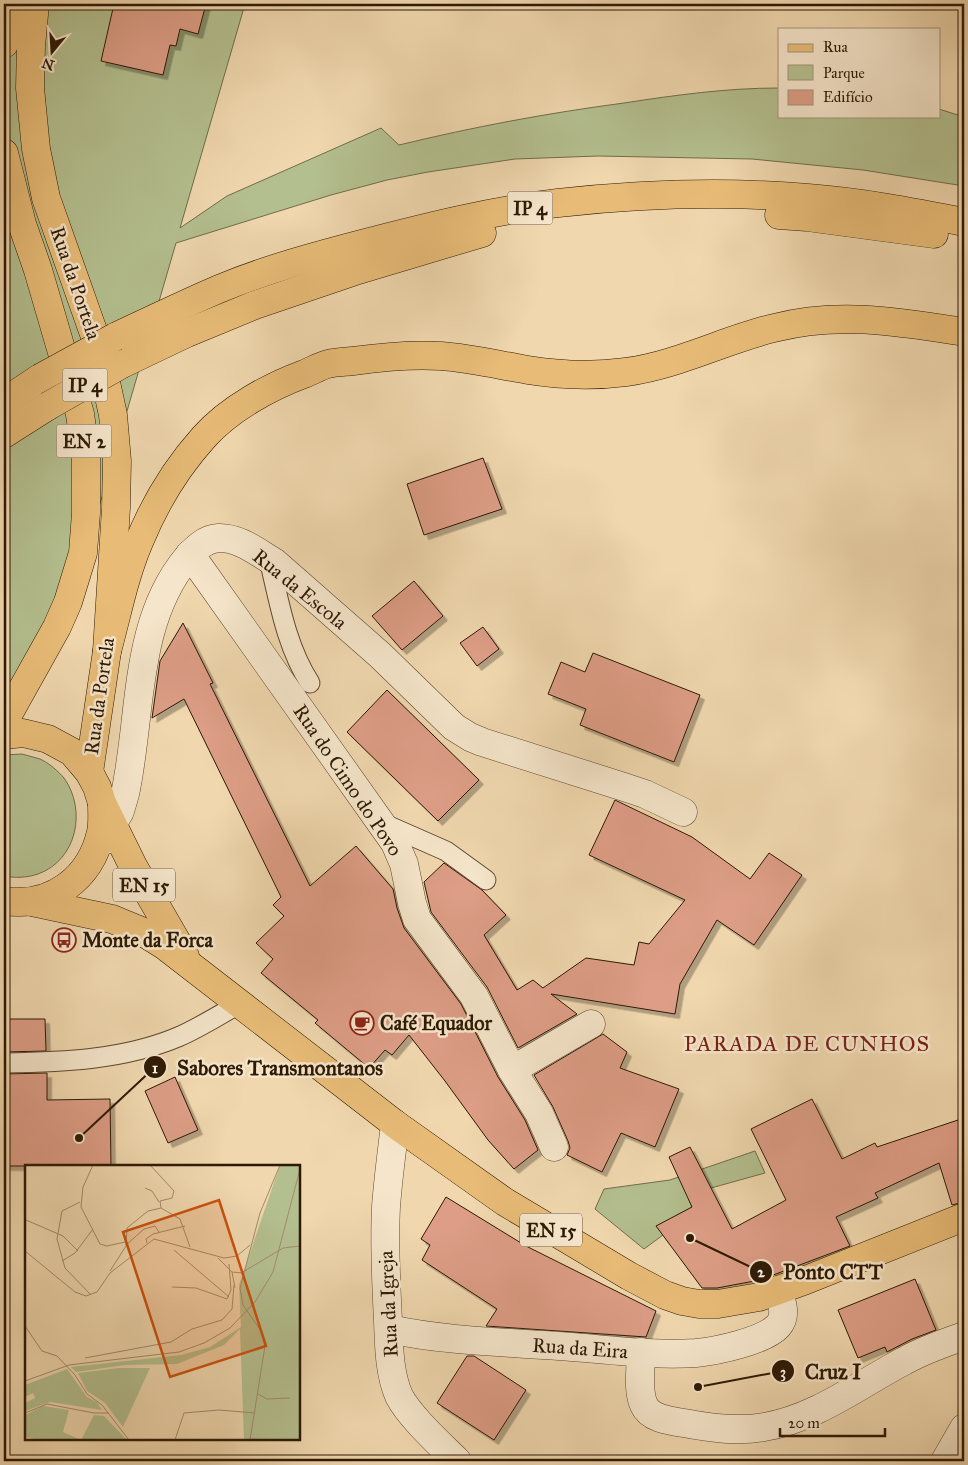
<svg xmlns="http://www.w3.org/2000/svg" width="968" height="1465" viewBox="0 0 968 1465" font-family="'IM FELL Great Primer',serif">
<style>
.green{fill:#b4bf8f;stroke:#706c4a}
.building{fill:#dd9d86;stroke:#2d1904;filter:url(#shadow)}
.lines{fill:none;stroke-linecap:round;stroke-linejoin:round}
.service-casing{stroke:#5e482e;stroke-width:21}
.minor-casing{stroke:#5e482e;stroke-width:29}
.primary-casing{stroke:#2d1904;stroke-width:29}
.trunk-casing{stroke:#2d1904;stroke-width:29}
.service{stroke:#f5e5ca;stroke-width:19}
.minor{stroke:#f5e5ca;stroke-width:28}
.primary{stroke:#e8bc77;stroke-width:28}
.trunk{stroke:#e8bc77;stroke-width:28}
.trunk-bridge-casing{stroke:#2d1904;stroke-width:29;stroke-linecap:butt}
.trunk-bridge{stroke:#e8bc77;stroke-width:28}
.labels{text-anchor:middle;dominant-baseline:central;stroke-width:5;stroke-linejoin:round;paint-order:stroke}
.shield{fill:#f5e5ca;stroke:#69563f;stroke-width:1}
.shield-label{font-size:19px;font-weight:bold;fill:#2d1904}
.street-label{font-size:20px;fill:#2d1904;stroke:#f5e5ca}
.poi-label{font-size:20px;font-weight:bold;fill:#2d1904;stroke:#f5e5ca;text-anchor:start}
.quarter-label{font-size:22px;letter-spacing:1px;fill:#7a1f14;stroke:#f5e5ca}
.inset-road{fill:none;stroke:#a28b6a;stroke-width:1}
.view{fill:#cc4f0b;fill-opacity:0.15;stroke:#cc4f0b;stroke-width:2.5}
.inset-edge{fill:none;stroke:#2d1904;stroke-width:2.5}
.leader{fill:none;stroke:#2d1904;stroke-width:2}
.callout-dot{fill:#2d1904;stroke:#f5e5ca;stroke-width:2}
.mark-label{font-size:15px;text-anchor:middle;font-weight:bold;fill:#fff}
.callout-label{font-size:21px;text-anchor:middle;font-weight:bold;fill:#2d1904;stroke:#f5e5ca;stroke-width:5;stroke-linejoin:round;paint-order:stroke}
</style>
<defs>
<filter id="shadow"><feDropShadow dx="4.5" dy="4.5" stdDeviation="0" flood-color="#0004"/></filter>
</defs>
<rect width="100%" height="100%" fill="#f0d7ae"/>
<filter id="stains"><feTurbulence type="fractalNoise" baseFrequency=".004" numOctaves="4"/><feColorMatrix values="0 0 0 0 .2 0 0 0 0 .09 0 0 0 0 .02 0 0 0 .5 -.17"/></filter>
<radialGradient id="worn" r=".72"><stop offset=".6" stop-color="#630" stop-opacity="0"/><stop offset="1" stop-color="#630" stop-opacity=".3"/></radialGradient>
<g class="green">
<path d="M4,4H245L180,228L227,196L381,128L399,145C473,127 548,113 624,103C676,95 727,88 779,88V116H939V109L964,117V186L863,170L752,159L598,156L515,159L428,172L387,180L331,195L176,243L62,634L4,713Z"/>
<path d="M22,754C28,756 34,757 40,759C49,763 58,771 64,778C87,810 77,860 38,874C26,878 15,878 4,876V755Z"/>
<polygon points="755,1151 765,1173 711,1188 689,1200 692,1207 657,1226 663,1235 644,1249 595,1209 604,1189 670,1180"/>
</g>
<g class="building">
<polygon points="114,4 206,4 198,34 180,29 176,46 170,45 163,75 101,61"/>
<polygon points="483,458 502,509 424,535 407,484"/>
<polygon points="414,581 443,616 402,650 372,616"/>
<polygon points="183,623 213,683 210,684 310,886 356,846 393,889 397,908 404,928 461,1004 498,1077 525,1120 538,1150 514,1169 488,1140 445,1081 409,1035 392,1055 385,1050 369,1068 315,1023 318,1020 261,973 273,959 256,943 284,916 273,905 281,897 184,699 152,718 160,661"/>
<polygon points="483,627 499,649 477,666 460,643"/>
<polygon points="593,653 700,695 674,762 580,725 586,709 548,694 561,662 585,672"/>
<polygon points="387,690 479,780 438,821 347,732"/>
<polygon points="615,800 692,837 750,879 769,853 802,875 754,945 717,920 680,984 675,1014 551,994 577,1014 518,1048 487,987 431,912 424,882 444,863 482,890 506,915 484,935 517,990 533,980 543,988 586,958 634,965 639,942 649,944 685,900 589,855"/>
<polygon points="4,1019 45,1019 46,1051 4,1052"/>
<polygon points="603,1034 627,1052 620,1068 679,1089 655,1147 621,1133 602,1172 567,1155 570,1148 568,1141 553,1107 534,1075"/>
<polygon points="47,1073 47,1100 110,1099 111,1166 4,1166 4,1074"/>
<polygon points="175,1077 198,1130 168,1143 145,1091"/>
<polygon points="812,1099 842,1159 875,1143 877,1147 964,1118 964,1202 952,1205 939,1163 875,1193 878,1198 836,1217 850,1246 760,1280 717,1288 702,1288 656,1226 692,1207 669,1157 690,1147 732,1229 786,1200 751,1129"/>
<polygon points="446,1197 526,1246 656,1311 646,1337 486,1326 497,1309 422,1260 430,1245 421,1239"/>
<polygon points="915,1279 936,1330 912,1339 887,1352 885,1347 858,1358 838,1310"/>
<polygon points="467,1356 474,1356 526,1390 494,1440 437,1403"/>
</g>
<g class="lines">
<g class="service-casing">
<g id="service">
<path d="M269,559C279,601 286,646 310,683"/>
<polyline points="380,822 446,851 486,880"/>
<path d="M4,1063C63,1062 123,1060 178,1037C199,1028 219,1015 239,1004"/>
</g>
</g>
<g class="minor-casing">
<g id="minor">
<polyline points="190,554 395,843 404,864 412,903 417,919 474,996 512,1070 539,1113 554,1147"/>
<path d="M103,841L120,811L125,794C142,716 133,623 187,558C196,548 205,539 218,538C239,537 257,552 274,562L380,655L454,727L470,737L482,742L624,787L645,794L683,812"/>
<polyline points="512,1070 591,1024"/>
<path d="M395,1124C392,1151 388,1179 386,1207C384,1245 386,1283 388,1321C389,1345 389,1373 399,1396C410,1417 440,1444 457,1461"/>
<path d="M389,1329C445,1341 502,1342 559,1346C604,1349 651,1356 696,1353C717,1351 764,1341 778,1326C788,1315 781,1301 778,1290"/>
<path d="M641,1352C641,1368 637,1390 644,1405C650,1419 671,1421 684,1423C710,1428 738,1432 764,1427C815,1419 860,1384 904,1361C923,1350 944,1343 964,1336"/>
<polyline points="945,1461 964,1428"/>
</g>
</g>
<g class="primary-casing">
<g id="primary">
<polyline points="35,4 31,46 30,88 36,149 46,198 98,345 113,415 117,461 116,508 107,651 89,772"/>
<polyline points="4,44 11,4"/>
<polyline points="4,153 22,224 38,270 80,414 86,458 86,513 83,553 68,602 57,627 4,722"/>
<polyline points="4,735 23,733 48,739 72,752 89,772 97,787 102,803 133,866 185,956"/>
<path d="M4,901C52,908 91,878 101,832C103,823 102,813 102,804"/>
<polyline points="32,902 112,919 141,931 165,946 395,1124 505,1202 629,1276 665,1295 682,1301 699,1304 718,1304 759,1297 806,1280 964,1217"/>
</g>
</g>
<g class="trunk-casing">
<g id="trunk">
<polyline points="779,215 807,217 934,234"/>
<path d="M115,337C149,321 184,304 219,289C267,269 319,255 369,242C431,226 495,210 558,203C640,194 726,191 808,198C861,202 913,212 964,222"/>
<polyline points="122,364 187,333 255,305 358,270 482,233"/>
<polyline points="4,402 40,378"/>
<polyline points="4,434 48,406"/>
<path d="M107,651C117,615 124,577 139,542C154,505 177,467 204,437C229,409 269,387 304,374C312,371 320,366 328,364C336,362 345,362 353,361C382,357 412,354 441,356C470,358 499,365 528,370C559,375 595,376 626,372C678,365 724,340 774,328C839,311 900,322 964,332"/>
</g>
</g>
<use href="#service" class="service"/>
<use href="#minor" class="minor"/>
<use href="#primary" class="primary"/>
<use href="#trunk" class="trunk"/>
<g class="trunk-bridge-casing">
<g id="trunk-bridge">
<polyline points="40,378 115,337"/>
<polyline points="48,406 122,364"/>
</g>
</g>
<use href="#trunk-bridge" class="trunk-bridge"/>
</g>
<defs>
<g id="bus-ring" transform="scale(1.25)"><circle r="9.5" fill="#f5e5ca" stroke="#8f2418" stroke-width="1.5"/><path d="M-5-6H5V4H4V6H2V4H-2V6H-4V4H-5ZM-3.5-4V0h7V-4ZM-3.5 1.2v1.5H-2V1.2ZM2 1.2v1.5H3.5V1.2Z" fill="#8f2418"/></g>
<g id="cafe-ring" transform="scale(1.25)"><circle r="9.5" fill="#f5e5ca" stroke="#8f2418" stroke-width="1.5"/><path d="M-5.5-4.5H6V0H3Q3 3.5 0 3.5H-2.5Q-5.5 3.5-5.5 0ZM3-3.2v2h1.7v-2ZM-6 4.5H4V6H-6Z" fill="#8f2418"/></g>
</defs>
<g fill-rule="evenodd">
<use href="#bus-ring" x="64" y="940"/>
<use href="#cafe-ring" x="362" y="1023"/>
</g>
<g class="labels">
<g class="shield">
<rect x="507.5" y="191.5" width="45" height="33" rx="4"/>
<rect x="62.5" y="368.5" width="45" height="33" rx="4"/>
<rect x="56.5" y="424.5" width="55" height="33" rx="4"/>
<rect x="113" y="868.5" width="62" height="33" rx="4"/>
<rect x="520" y="1213.5" width="62" height="33" rx="4"/>
</g>
<g class="shield-label">
<text x="530" y="208">IP 4</text>
<text x="85" y="385">IP 4</text>
<text x="84" y="441">EN 2</text>
<text x="144" y="885">EN 15</text>
<text x="551" y="1230">EN 15</text>
</g>
<g class="street-label">
<text transform="translate(76 283) rotate(71)">Rua da Portela</text>
<text transform="translate(300 589) rotate(39)">Rua da Escola</text>
<text transform="translate(99 696) rotate(-82)">Rua da Portela</text>
<text transform="translate(348 780) rotate(56)">Rua do Cimo do Povo</text>
<text transform="translate(388 1304) rotate(-93)">Rua da Igreja</text>
<text transform="translate(580 1348) rotate(4)">Rua da Eira</text>
</g>
<g class="poi-label">
<text x="82" y="940">Monte da Forca</text>
<text x="380" y="1023">Café Equador</text>
</g>
<g class="quarter-label">
<text x="807" y="1043">PARADA DE CUNHOS</text>
</g>
</g>
<g transform="translate(25 1165)">
<rect width="275" height="275" fill="#f0d7ae"/>
<path d="M255,0H275V275H219L215,164L199,180L152,199L100,200L51,207L46,202L156,190L185,182L216,162L214,120ZM94,203H125L98,262L80,238L62,226L53,208ZM42,204L62,232L72,237L77,245L25,237L0,246V238L10,233L8,228L0,232V220ZM18,241L44,245L38,267L56,275L69,250L79,251L102,275H15L0,272V250Z" fill="#b4bf8f"/>
<path class="inset-road" d="M68,0L58,22L56,42L75,79L82,81L100,77M125,0L149,26L147,33L135,36L136,43M120,23L127,26L134,37M55,37L37,46L32,74L40,103L66,130M1,55L38,71L53,86M122,78L121,74L128,69L160,61M101,80L119,64L130,61L134,67M149,85L204,132M0,86L50,127L61,131L72,127L85,108L129,74L199,93L212,91L225,80M193,93L207,107L218,108M37,96L50,88L68,64M85,106L101,81L102,63L123,46L136,43L155,54L165,82M207,107L210,123M218,107L258,83L275,81M147,122L171,123L202,134L206,125L204,99M0,161L17,186L32,191L50,210L62,229L77,240L104,275M60,193L146,177L167,164L197,155L207,144L209,120M0,216L44,200L154,187L179,178L205,163L230,137L248,107L275,4M233,229L242,234L265,233M0,248L22,239L69,248H83M150,275L159,248L194,245L230,248M225,275L240,181L236,166L218,140L215,123L235,48L255,0"/>
<path class="view" d="M194,35L241,181L145,212L98,67Z"/>
<rect width="275" height="275" class="inset-edge"/>
</g>
<path class="leader" d="M79 1138L155 1067M690 1238L761 1272M698 1387L783 1371"/>
<g class="callout-dot">
<circle cx="79" cy="1138" r="5"/>
<circle cx="690" cy="1238" r="5"/>
<circle cx="698" cy="1387" r="5"/>
<circle cx="155" cy="1067" r="12"/>
<circle cx="761" cy="1272" r="12"/>
<circle cx="783" cy="1371" r="12"/>
</g>
<g class="mark-label">
<text x="155" y="1073">1</text>
<text x="761" y="1277">2</text>
<text x="783" y="1377">3</text>
</g>
<g class="callout-label">
<text x="280" y="1075">Sabores Transmontanos</text>
<text x="833" y="1279">Ponto CTT</text>
<text x="833" y="1379">Cruz I</text>
</g>
<rect width="968" height="1465" fill="none" stroke="#f0d7ae" stroke-width="20"/>
<rect x="5" y="5" width="958" height="1455" fill="none" stroke="#2d1904" stroke-width="2.5"/>
<rect x="10" y="10" width="948" height="1445" fill="none" stroke="#2d1904"/>
<rect x="778" y="28" width="162" height="90" fill="#f5e5ca" stroke="#a5937b"/>
<rect x="788" y="44" width="25" height="8" fill="#e8bc77" stroke="#a5937b"/>
<text x="823" y="52" font-size="15" fill="#2d1904">Rua</text>
<rect x="788" y="65" width="25" height="15" fill="#b4bf8f" stroke="#a5937b"/>
<text x="823" y="78" font-size="15" fill="#2d1904">Parque</text>
<rect x="788" y="90" width="25" height="15" fill="#dd9d86" stroke="#a5937b"/>
<text x="823" y="102" font-size="15" fill="#2d1904">Edifício</text>
<g transform="translate(52 52) rotate(198)" stroke="#f5e5ca" stroke-width="4" paint-order="stroke">
<path d="M0-4L9 19L0 12L-9 19Z" fill="#2d1904"/>
<text y="-8" font-size="14" font-weight="bold" text-anchor="middle" fill="#2d1904">N</text>
</g>
<path d="M780 1428v8h105v-8" fill="none" stroke="#2d1904" stroke-width="2.5"/>
<text x="788" y="1428" font-size="15" fill="#2d1904" stroke="#f5e5ca" stroke-width="4" paint-order="stroke">20 m</text>
<rect width="100%" height="100%" filter="url(#stains)"/>
<rect width="100%" height="100%" fill="url(#worn)"/>
</svg>
